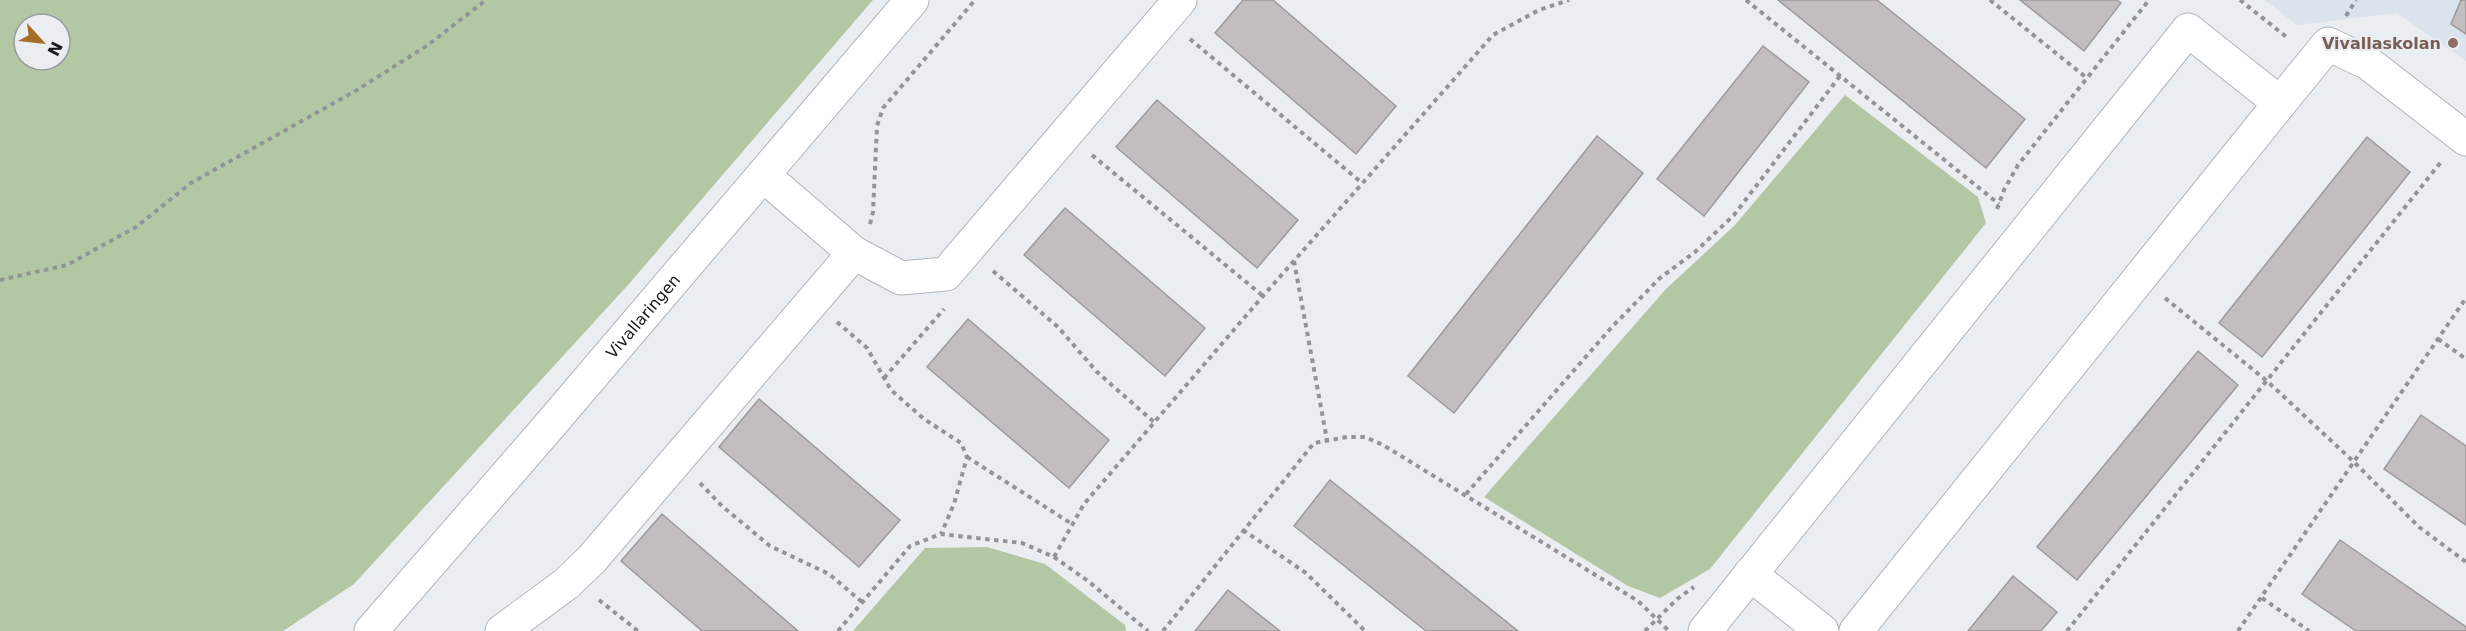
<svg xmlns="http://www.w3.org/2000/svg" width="2466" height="631" viewBox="0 0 2466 631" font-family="'DejaVu Sans',sans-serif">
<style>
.built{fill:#dbe3ec}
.green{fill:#b4c7a5;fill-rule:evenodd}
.building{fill:#c2bdbf;stroke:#9e9a9c;stroke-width:1.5}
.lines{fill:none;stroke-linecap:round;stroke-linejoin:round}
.minor-casing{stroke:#b1b4b8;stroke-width:35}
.path{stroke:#929496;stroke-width:4;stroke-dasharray:4.5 4.5;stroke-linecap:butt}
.minor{stroke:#fff;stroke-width:33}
.education-dot{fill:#8d6e63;stroke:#ebeef1;stroke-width:2}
.labels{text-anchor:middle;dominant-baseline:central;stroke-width:4.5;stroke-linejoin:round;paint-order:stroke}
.education-label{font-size:16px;font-weight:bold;fill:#785e54;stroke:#ebeef1;text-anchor:end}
.street-label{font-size:16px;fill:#1a1b1c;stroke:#ebeef1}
</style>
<rect width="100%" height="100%" fill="#ebeef1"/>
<polygon class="built" points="2265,0 2466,0 2466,61 2397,13 2297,25"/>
<g class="green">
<path d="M0,0H873L628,285L354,584L283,631H0ZM24,24H60V60H24Z"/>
<polygon points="1845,95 1978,197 1986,223 1710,569 1660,598 1628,586 1484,497 1665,290 1735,225"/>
<polygon points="987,547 1045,564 1125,625 1126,631 853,631 925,548"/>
</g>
<g class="building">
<polygon points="1243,0 1273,0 1396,106 1356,154 1215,33"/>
<polygon points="1778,0 1877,0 2025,119 1986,168"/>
<polygon points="2020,0 2117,0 2121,3 2084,51"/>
<polygon points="2461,0 2466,0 2466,34 2451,24"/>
<polygon points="1763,46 1809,82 1704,216 1657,179"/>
<polygon points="1157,100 1298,220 1257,268 1116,147"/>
<polygon points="1597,136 1643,173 1454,413 1408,376"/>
<polygon points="2367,137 2410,172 2262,357 2219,323"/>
<polygon points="1065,208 1205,328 1165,376 1024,255"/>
<polygon points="968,319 1109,440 1069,488 927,367"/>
<polygon points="2198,351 2238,385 2077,580 2037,547"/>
<polygon points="759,399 900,520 859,567 719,447"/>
<polygon points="2421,415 2466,446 2466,525 2384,469"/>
<polygon points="1330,480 1518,631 1426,631 1294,526"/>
<polygon points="662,514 798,631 702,631 621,561"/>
<polygon points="2340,540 2466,627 2466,631 2356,631 2302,594"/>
<polygon points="2013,576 2057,612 2041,631 1968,631"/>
<polygon points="1228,590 1280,631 1195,631"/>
</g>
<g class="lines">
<g class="minor-casing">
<g id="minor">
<polyline points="2280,103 2328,44 2368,63 2466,139"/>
<polyline points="763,175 854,253 901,278 946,274 1180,0"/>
<polyline points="1750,574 1822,631"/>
<path id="s1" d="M371,631L544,432L912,0"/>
<polyline points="502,631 566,584 592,559 854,253"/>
<polyline points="1705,631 2188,30 2280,103 1856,631"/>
</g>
</g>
<g class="path">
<polyline points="1746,0 1999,204"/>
<polyline points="1990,0 2088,79"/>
<polyline points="2240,0 2289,39"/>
<polyline points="2346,16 2356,0"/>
<polyline points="1190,39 1362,183"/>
<polyline points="1092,155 1263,296"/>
<polyline points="1997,209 2004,190 2018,165 2149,0"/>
<polyline points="870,224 873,212 877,126 883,108 975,0"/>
<polyline points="1294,261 1327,440"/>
<polyline points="993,271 1058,327 1097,372 1154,422"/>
<polyline points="0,280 67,265 136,227 191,183 357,90 428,45 486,0"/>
<polyline points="2165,298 2267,381 2354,462 2419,527 2466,562"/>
<polyline points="837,322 867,348 891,390 924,419 961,443 967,457 954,504 941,534"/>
<polyline points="2438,339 2466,359"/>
<polyline points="884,378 944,309"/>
<polyline points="967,457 1072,524"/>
<polyline points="700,483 722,506 770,546 829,574 862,602"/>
<polyline points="1466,494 1611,328 1660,278 1695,252 1734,215 1840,76"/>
<polyline points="1243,530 1306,573 1365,631"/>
<polyline points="1054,557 1084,504 1263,296 1493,35 1539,10 1569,0"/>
<polyline points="2262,598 2309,631"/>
<polyline points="599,600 638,631"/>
<polyline points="838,631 910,546 941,534 1022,543 1054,557 1088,581 1148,631"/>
<polyline points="1163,631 1314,443 1347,437 1365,437 1383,445 1638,601 1669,631"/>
<polyline points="1645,631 1677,599 1694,587"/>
<polyline points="2067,631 2441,162"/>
<polyline points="2238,631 2466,298"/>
</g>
<use href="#minor" class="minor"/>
</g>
<circle class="education-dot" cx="2453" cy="43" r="6"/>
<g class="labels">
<g class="education-label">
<text x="2441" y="43">Vivallaskolan</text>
</g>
<g class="street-label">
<text stroke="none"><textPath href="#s1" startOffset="416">Vivallaringen</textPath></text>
</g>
</g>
<g transform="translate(42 42) rotate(117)"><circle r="28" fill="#ebeef1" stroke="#979a9c" stroke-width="1.5"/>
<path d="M0-4.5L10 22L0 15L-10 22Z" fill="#a56c2a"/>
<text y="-9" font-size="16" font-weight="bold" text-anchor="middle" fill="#1a1b1c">N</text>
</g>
</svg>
